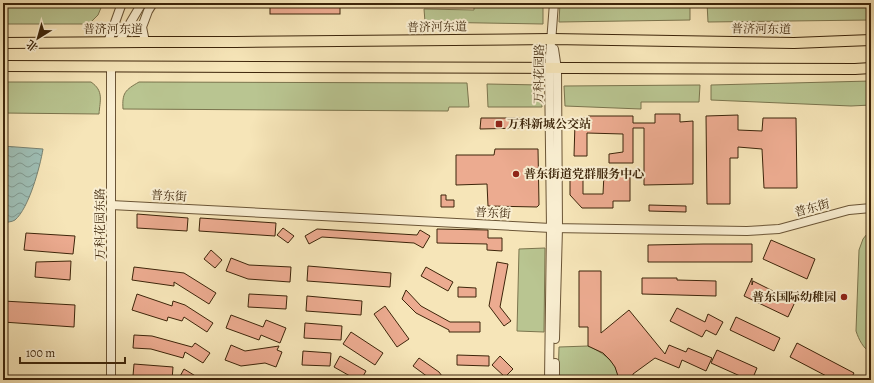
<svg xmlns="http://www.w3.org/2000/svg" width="874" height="383" viewBox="0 0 874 383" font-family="Alegreya,'Noto Serif SC',serif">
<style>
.green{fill:#b9c591;stroke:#7b754e}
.water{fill:url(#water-waves);stroke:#778171}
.building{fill:#ecab90;stroke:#3d250a}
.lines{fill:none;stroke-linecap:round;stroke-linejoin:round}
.minor-casing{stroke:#6b5536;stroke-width:10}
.major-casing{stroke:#3d250a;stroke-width:12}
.minor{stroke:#f9eed1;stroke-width:8}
.major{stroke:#f6e5b8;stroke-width:10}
.poi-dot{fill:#8f2418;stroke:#f9eed1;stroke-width:1.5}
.labels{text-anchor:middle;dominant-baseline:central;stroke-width:4;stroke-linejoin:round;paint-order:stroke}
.street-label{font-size:12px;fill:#3d250a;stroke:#f9eed1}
.poi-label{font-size:12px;font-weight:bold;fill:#3d250a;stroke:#f9eed1;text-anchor:start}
</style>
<defs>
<pattern id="water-waves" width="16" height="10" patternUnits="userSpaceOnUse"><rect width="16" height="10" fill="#9ebeb5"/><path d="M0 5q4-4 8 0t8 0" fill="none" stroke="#829a91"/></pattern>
</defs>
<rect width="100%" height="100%" fill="#f6e5b8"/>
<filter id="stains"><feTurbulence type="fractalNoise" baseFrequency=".005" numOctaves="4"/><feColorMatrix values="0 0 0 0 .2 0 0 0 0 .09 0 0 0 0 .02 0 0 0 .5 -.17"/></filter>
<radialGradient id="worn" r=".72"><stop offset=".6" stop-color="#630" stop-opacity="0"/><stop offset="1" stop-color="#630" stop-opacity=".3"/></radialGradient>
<g class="green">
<polygon points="3,3 103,3 98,15 89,24 3,24"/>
<polygon points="474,3 543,3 543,24 425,22 424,9 474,10"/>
<polygon points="560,3 690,3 690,20 559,22"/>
<polygon points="707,3 871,3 871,20 708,22"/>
<polygon points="871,81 871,105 851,106 711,100 711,85"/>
<path d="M3,82H91C104,91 100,100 99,114L3,113Z"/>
<path d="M139,82L467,83L469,107H449L448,111L123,109C122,93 125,90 139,82Z"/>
<polygon points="487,84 541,85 542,107 488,107"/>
<polygon points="700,85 699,102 641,102 641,109 565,106 564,86"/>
<path d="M871,229V353C863,348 859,340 856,331L859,250L863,239Z"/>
<polygon points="545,248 544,332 517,331 519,249"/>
<path d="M588,346C602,352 619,363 618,380H558L559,347Z"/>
</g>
<path class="water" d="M3,146L43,149C40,167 29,208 15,220C12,222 7,222 3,223Z"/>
<g class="building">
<rect x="270" y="3" width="70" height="11"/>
<polygon points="655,114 680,114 680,122 693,121 693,184 644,185 644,128 633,128 633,163 609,163 609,154 623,152 623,134 587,133 587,156 574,156 575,123 582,118 588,118 588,116 633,116 633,123 655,123"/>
<polygon points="738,115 738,130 762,131 763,118 796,118 797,188 764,188 762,149 738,147 738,158 730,158 730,204 707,204 706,116"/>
<polygon points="481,118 522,118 523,128 480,129"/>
<polygon points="495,149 538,149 539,205 537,207 488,206 487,184 456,185 456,155 494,155"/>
<polygon points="604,174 630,174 630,201 613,201 613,208 582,208 570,195 570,176 583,176 583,194 603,194"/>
<polygon points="441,195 446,195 446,200 454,200 454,207 441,207"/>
<polygon points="649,205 686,206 686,212 649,211"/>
<polygon points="137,214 188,218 187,231 137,228"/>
<polygon points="200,218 276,223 275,236 199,231"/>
<polygon points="283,228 294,236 288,243 277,235"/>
<polygon points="317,229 417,235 420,230 430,236 423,248 414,243 322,237 309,244 305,236"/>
<polygon points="437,229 488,230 488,238 502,238 502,251 487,250 487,244 437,243"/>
<polygon points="26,233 75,236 73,254 24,250"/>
<polygon points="771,240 815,259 807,279 763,259"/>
<polygon points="703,244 752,244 752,262 648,262 648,245"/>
<polygon points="211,250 222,260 215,268 204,259"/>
<polygon points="231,258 249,265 291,267 290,282 248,279 226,271"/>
<polygon points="71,261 70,280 35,277 36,262"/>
<polygon points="497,262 508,264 500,307 511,321 504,326 489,306"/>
<polygon points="308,266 391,273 390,287 307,281"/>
<polygon points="134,267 184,273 216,293 209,304 174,282 174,286 132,280"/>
<polygon points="426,267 453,282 448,291 421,276"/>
<polygon points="579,271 601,271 601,333 629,310 665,354 669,345 686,352 688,348 712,358 706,371 682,360 679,368 655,358 633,374 632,380 618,380 618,376 615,367 610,360 603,353 588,346 588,327 579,327"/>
<polygon points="642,278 677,278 677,280 716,281 716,296 642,294"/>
<polygon points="752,278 752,285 753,281 795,302 788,317 744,296"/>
<polygon points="458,287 476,288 476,297 458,297"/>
<polygon points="406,290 421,306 450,322 480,322 480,332 449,332 449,330 416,313 402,299"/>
<polygon points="137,294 172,306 173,301 185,305 213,323 207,332 184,317 182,321 168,317 167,321 132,310"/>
<polygon points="249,294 287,296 286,309 248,307"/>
<polygon points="307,296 362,301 361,315 306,311"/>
<polygon points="3,301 75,305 74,327 3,322"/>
<polygon points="385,306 409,339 397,347 374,314"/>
<polygon points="677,308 705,322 708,314 723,322 716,335 706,330 702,337 670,321"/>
<polygon points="231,315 263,327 266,320 286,328 280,343 261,335 259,340 226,328"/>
<polygon points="736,317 780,338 774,351 730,330"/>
<polygon points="305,323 342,326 341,340 304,338"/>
<polygon points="351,332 383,353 375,365 343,344"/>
<polygon points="134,335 152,336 192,347 195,343 210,353 203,363 185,352 183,358 151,349 133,348"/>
<polygon points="797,343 854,373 850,380 834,380 790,357"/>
<polygon points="231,345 245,351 279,346 277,350 282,352 276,367 265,363 241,366 225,360"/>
<polygon points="717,350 757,368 752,380 749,380 711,363"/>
<polygon points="303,351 331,353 330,366 302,365"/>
<polygon points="457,355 489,356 489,366 457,365"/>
<polygon points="340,356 366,371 361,380 357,380 334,367"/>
<polygon points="500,356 513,369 505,377 492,365"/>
<polygon points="419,358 439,372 445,380 432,380 413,366"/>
<polygon points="134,364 173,367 172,380 133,376"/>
<polygon points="184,369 202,380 178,380"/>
</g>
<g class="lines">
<g class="minor-casing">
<g id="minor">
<polyline points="108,42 122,3"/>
<polyline points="119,42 142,3"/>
<polyline points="145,42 142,27 148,11 153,3"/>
<polyline points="554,49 557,69 558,228 555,339"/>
<polyline points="111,67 111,380"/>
<polyline points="111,205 551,228 747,231 779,229 849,210 871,208"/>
<polyline points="549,380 551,228 549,69 554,3"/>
<polyline points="555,380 555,363"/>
</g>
</g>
<g class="major-casing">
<g id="major">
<polyline points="3,43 145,42 235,42 552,39 794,43 871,40"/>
<polyline points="3,66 855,69 871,68"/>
</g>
</g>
<use href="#minor" class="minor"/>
<use href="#major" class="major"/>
</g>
<g class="poi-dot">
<rect x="495" y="120" width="8" height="8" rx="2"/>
<circle cx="516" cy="174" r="4"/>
<circle cx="844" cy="297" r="4"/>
</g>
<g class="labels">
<g class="street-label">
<text transform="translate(437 27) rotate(-1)">普济河东道</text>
<text x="113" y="29">普济河东道</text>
<text transform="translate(761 29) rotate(1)">普济河东道</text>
<text transform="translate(539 74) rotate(-89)">万科花园路</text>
<text transform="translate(169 196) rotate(3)">普东街</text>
<text transform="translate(812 208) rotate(-15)">普东街</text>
<text transform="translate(493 213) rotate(3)">普东街</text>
<text transform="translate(100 224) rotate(-90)">万科花园东路</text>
</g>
<g class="poi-label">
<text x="507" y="124">万科新城公交站</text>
<text x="524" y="174">普东街道党群服务中心</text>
<text x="836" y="297" text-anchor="end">普东国际幼稚园</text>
</g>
</g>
<rect width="874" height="383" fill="none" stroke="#f6e5b8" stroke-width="16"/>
<rect x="4" y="4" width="866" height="375" fill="none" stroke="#3d250a" stroke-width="2"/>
<rect x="8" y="8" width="858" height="367" fill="none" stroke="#3d250a"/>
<g transform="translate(38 38) rotate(217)" stroke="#f9eed1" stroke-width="3" paint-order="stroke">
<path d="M0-3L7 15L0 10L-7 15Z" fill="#3d250a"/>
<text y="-6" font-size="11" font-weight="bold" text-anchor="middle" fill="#3d250a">北</text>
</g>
<path d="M20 357v6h105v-6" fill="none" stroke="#3d250a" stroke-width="2"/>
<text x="26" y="357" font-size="12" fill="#3d250a" stroke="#f9eed1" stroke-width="3" paint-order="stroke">100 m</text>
<rect width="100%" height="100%" filter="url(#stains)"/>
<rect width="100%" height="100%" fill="url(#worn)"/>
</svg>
